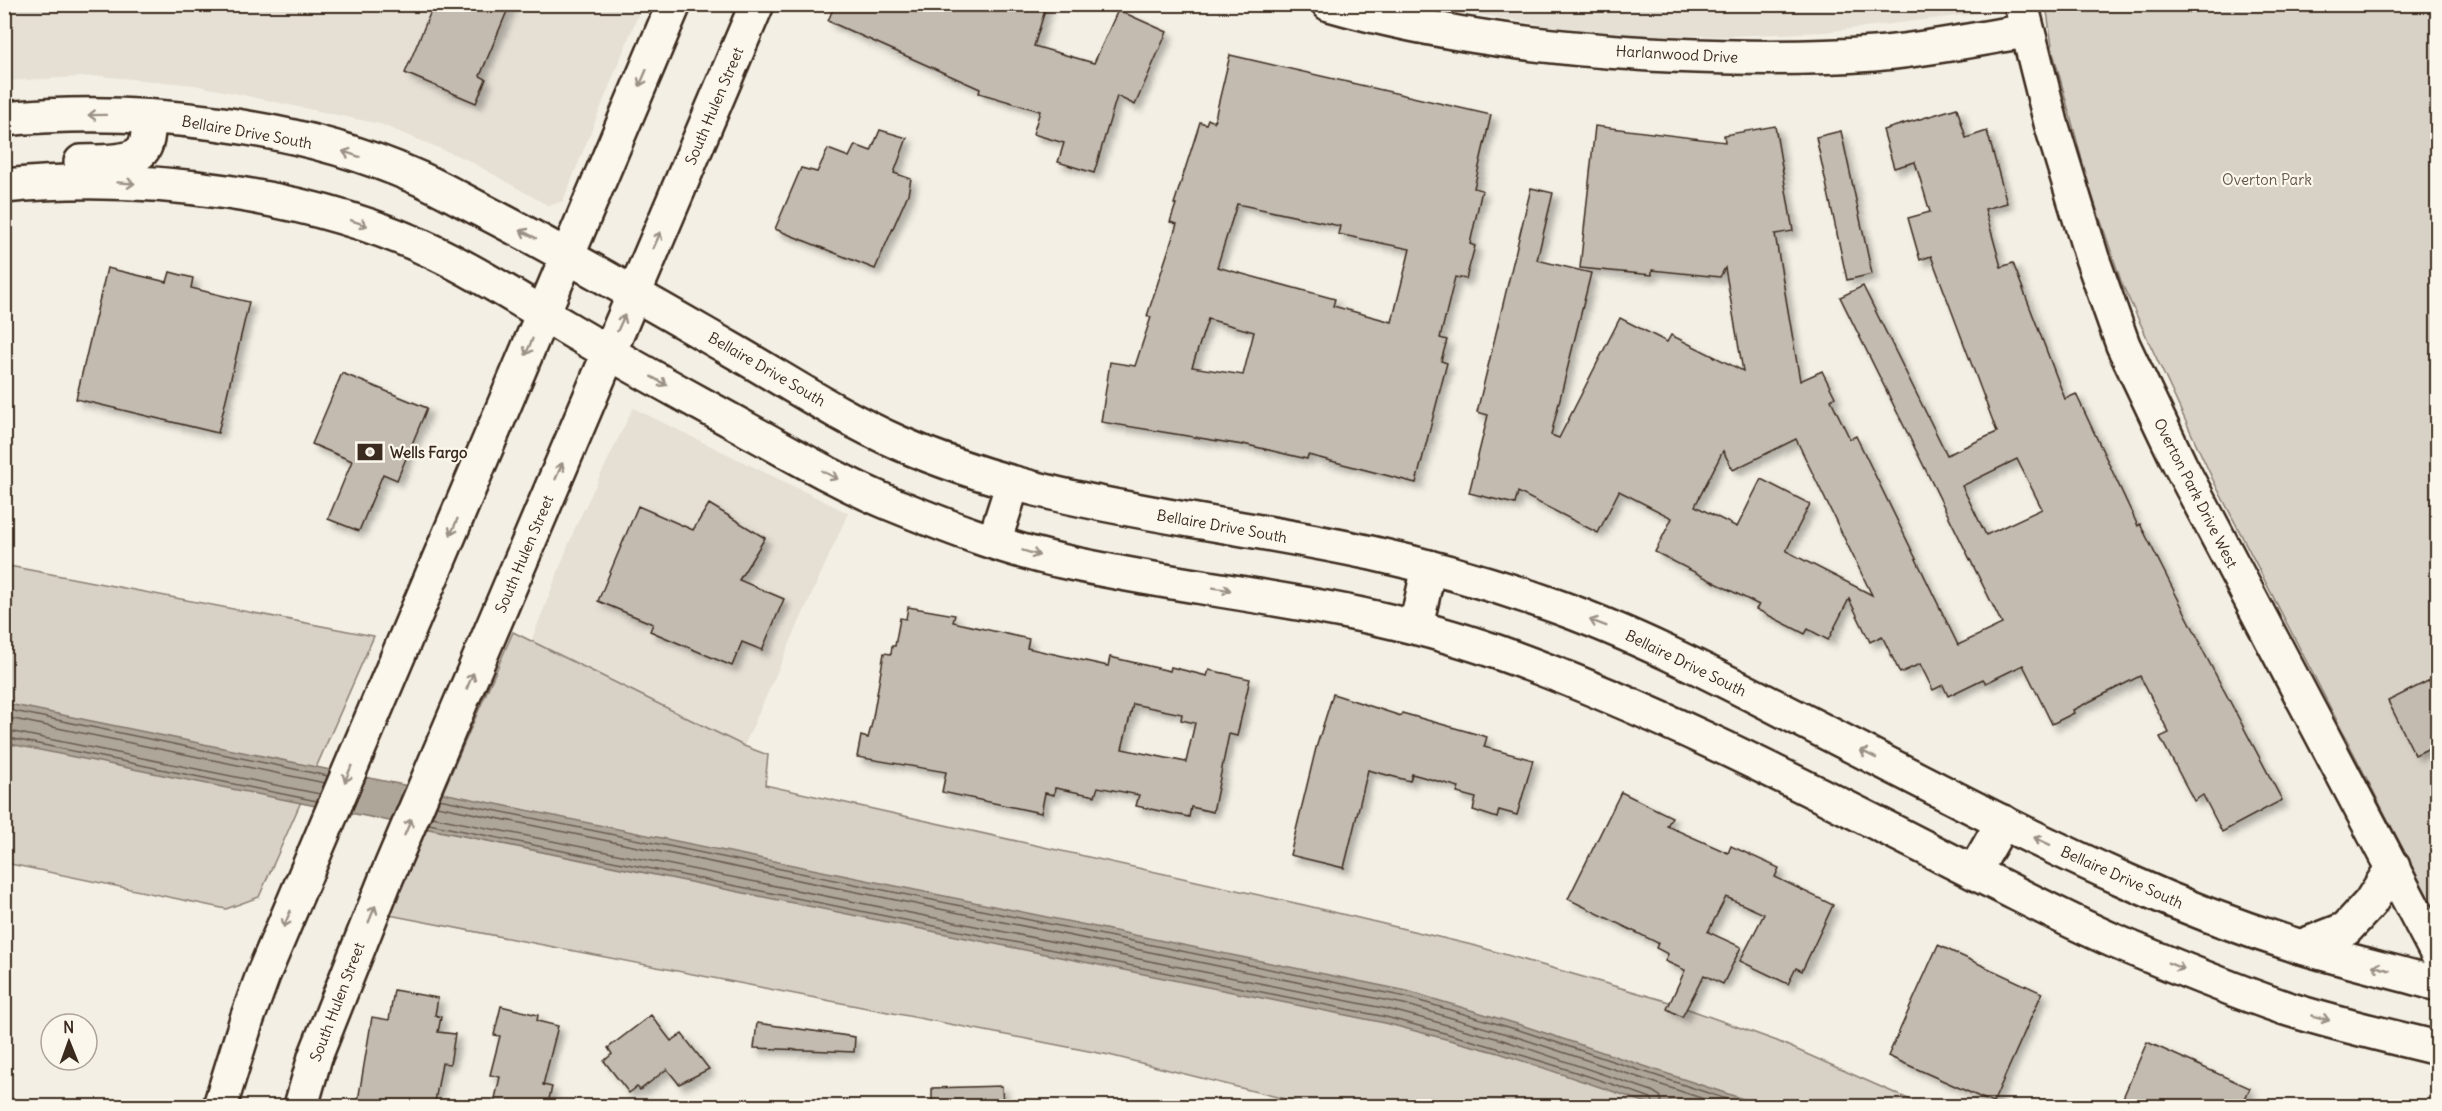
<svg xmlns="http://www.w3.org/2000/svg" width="2442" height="1111" viewBox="0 0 2442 1111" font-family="Delius,sans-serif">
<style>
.built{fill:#e5dfd4}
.green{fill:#d8d1c6;stroke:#8a7e72;stroke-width:1.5}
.water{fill:#afa69a;stroke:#817468;stroke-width:1.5}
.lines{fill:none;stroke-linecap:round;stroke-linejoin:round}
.shore{stroke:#695c50;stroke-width:1.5}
.building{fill:#c3bbb0;stroke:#3b2a1e;stroke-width:1.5;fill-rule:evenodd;filter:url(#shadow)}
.minor-casing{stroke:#3b2a1e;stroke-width:38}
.major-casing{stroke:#3b2a1e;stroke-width:38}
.minor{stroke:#fbf7ec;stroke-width:33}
.major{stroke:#fbf7ec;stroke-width:33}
.oneway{stroke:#9b9085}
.labels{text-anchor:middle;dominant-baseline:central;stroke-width:4.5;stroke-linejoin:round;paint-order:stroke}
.street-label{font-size:15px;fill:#3b2a1e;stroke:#fbf7ec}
.park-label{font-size:15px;fill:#625448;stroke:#fbf7ec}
.poi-label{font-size:15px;font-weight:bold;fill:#3b2a1e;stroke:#fbf7ec;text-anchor:start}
</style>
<defs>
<filter id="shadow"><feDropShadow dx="5.5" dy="5.5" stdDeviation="3" flood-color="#0004"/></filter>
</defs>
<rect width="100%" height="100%" fill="#f3efe4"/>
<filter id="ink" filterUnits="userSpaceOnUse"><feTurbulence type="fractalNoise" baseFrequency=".0167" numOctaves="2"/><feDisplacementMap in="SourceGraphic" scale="12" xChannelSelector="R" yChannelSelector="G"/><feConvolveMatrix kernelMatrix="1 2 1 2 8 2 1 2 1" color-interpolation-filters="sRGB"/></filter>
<g filter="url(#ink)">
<g class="built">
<polygon points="1997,4 1998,11 1824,32 1730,36 1644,35 1550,26 1420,5"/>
<polygon points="4,5 642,5 563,201 549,206 468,160 380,124 195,85 100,76 5,81"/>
<polygon points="633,408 848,513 744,746 531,642 575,528"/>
</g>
<g class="green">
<polygon points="2046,5 2437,5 2437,915 2213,480 2122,284 2089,186 2053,52"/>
<polygon points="4,565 374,636 259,897 226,909 5,863"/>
<polygon points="513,632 744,746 768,755 765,785 1304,905 1476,946 1666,1001 1777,1041 1924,1106 1313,1106 1109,1055 389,915"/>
</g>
<polygon class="water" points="4,703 1407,991 1524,1026 1764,1106 1656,1106 1499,1053 1385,1023 5,743"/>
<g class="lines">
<g class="shore">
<polyline points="4,709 328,776"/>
<polyline points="4,717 325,783"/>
<polyline points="4,730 320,794"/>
<polyline points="4,737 317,801"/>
<polyline points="439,799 1406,997 1522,1031 1747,1106"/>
<polyline points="437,806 1404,1004 1520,1038 1725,1106"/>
<polyline points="432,817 1388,1009 1503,1040 1652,1091 1660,1096 1662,1106"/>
<path d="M429,824L1386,1017C1475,1041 1564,1066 1651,1098L1655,1106"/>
</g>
</g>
<g class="building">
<polygon points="434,4 510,4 480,76 486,79 476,103 405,73"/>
<polygon points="835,4 1047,4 1034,46 1094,63 1118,10 1167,32 1135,105 1117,96 1094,173 1058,162 1064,143 1033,134 1040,111 979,93 980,89 828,21"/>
<path d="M1230,55L1491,115L1474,188L1482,190L1470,244L1475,246L1466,279L1455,277L1440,338L1447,340L1441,361L1447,363L1416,483L1308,455L1307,459L1243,444V445L1101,422L1110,362L1135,366L1151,317L1147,316L1177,224L1170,222L1176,204H1174L1200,122L1206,124L1208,119L1214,122ZM1237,204L1340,226L1338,234L1410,249L1392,322L1333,306L1335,299L1217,267ZM1208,319L1254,332L1243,375L1192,367Z"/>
<path d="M1957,108L1966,138L1987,131L2007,203L1985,209L2001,267L2013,263L2065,399L2076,394L2138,526L2140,524L2201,644L2200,645L2282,800L2222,832L2203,795L2194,801L2160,737L2169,733L2140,676L2073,710L2074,713L2052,724L2023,665L1986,683L1983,679L1948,696L1943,685L1933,690L1920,664L1900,673L1882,636L1870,642L1849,599L1828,640L1808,629L1805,634L1756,609L1759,605L1655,552L1672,518L1619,491L1598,533L1518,492L1515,504L1469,493L1488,415L1477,412L1531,188L1553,193L1537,260L1591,273L1551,435L1559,438L1620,318L1667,342L1671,335L1743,371L1725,268L1720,277L1652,270V275L1580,268L1595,126L1725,142L1724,135L1775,126L1793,231L1775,234L1800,381L1822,371L1835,397L1831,400L1850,439L1856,436L1958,645L2002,624L1840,297L1863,286L1947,455L1997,432L1931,256L1920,260L1908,218L1930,212L1915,162L1894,168L1883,130ZM1796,439L1810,468L1872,595L1786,551L1810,504L1761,479L1737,527L1695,506L1723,451L1733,470ZM2017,459L2042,509L1986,535L1962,486Z"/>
<polygon points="880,130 907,138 894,173 911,179 908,194 875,269 775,229 801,168 817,172 828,149 849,157 855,145 871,151"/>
<polygon points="1841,131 1872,274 1847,280 1816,137"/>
<polygon points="107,268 167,282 170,272 193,278 191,288 249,302 218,433 76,399"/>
<polygon points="342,373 427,408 397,480 383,474 359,531 328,519 352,461 312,444"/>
<polygon points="709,504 765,538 739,580 784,599 762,650 742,642 732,666 650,631 653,624 598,601 638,506 693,530"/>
<path d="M908,607L955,615L953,622L1029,639L1027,648L1108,666L1110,657L1170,671L1171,667L1207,676L1209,670L1250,679L1237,736L1229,734L1213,812L1191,807L1189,817L1136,806L1139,795L1098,787L1095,796L1055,788L1054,795L1045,793L1041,813L942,792L946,772L857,757L861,736L868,738L872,723L884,653L891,654L892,646H895L900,618L906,619ZM1133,704L1182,714L1181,720L1195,723L1186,762L1122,749Z"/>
<polygon points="2438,676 2438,744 2415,755 2388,701"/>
<polygon points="1333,694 1401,716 1402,713 1487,737 1484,747 1533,760 1517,815 1499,810 1497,818 1473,810 1476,798 1457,793 1459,787 1412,774 1410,781 1368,770 1344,868 1290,855 1316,748"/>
<polygon points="1621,792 1672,817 1667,826 1728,853 1731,846 1779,868 1775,877 1833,905 1802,971 1796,968 1788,984 1740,961 1764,914 1726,897 1708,932 1741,947 1723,984 1704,975 1682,1017 1667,1009 1685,970 1665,961 1668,954 1656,948 1658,943 1568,899"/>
<polygon points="1938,945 2042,993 1993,1103 1888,1056"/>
<polygon points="394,990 438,998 435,1015 441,1017 438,1032 455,1034 450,1064 442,1063 434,1107 357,1107 372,1017 389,1020"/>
<polygon points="501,1006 538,1015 537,1021 558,1026 543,1085 552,1087 547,1107 493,1107 500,1077 490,1075 500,1036 494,1035"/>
<polygon points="651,1015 671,1041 682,1034 709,1069 679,1084 667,1069 640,1090 637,1087 629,1093 604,1061 612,1054 608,1048"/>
<polygon points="757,1023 855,1037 854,1052 754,1048"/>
<polygon points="2147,1042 2250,1088 2241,1107 2119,1107"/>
<polygon points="1002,1086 1003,1107 932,1107 932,1088"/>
</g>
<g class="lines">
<g class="minor-casing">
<g id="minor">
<path d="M1329,4C1440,36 1555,49 1670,55C1738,58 1806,59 1874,54C1925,50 1976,39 2027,31"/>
<polyline points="2021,4 2051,123 2092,258 2123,345 2180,465 2438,955"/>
</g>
</g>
<g class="major-casing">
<g id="major">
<path d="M4,119C137,106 294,123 416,177C440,187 463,201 487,213C568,255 647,301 727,347C783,379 840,417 899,443C1049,509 1212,518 1371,553C1430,566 1489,583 1547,603C1630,632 1708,672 1786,712C1899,769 2011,830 2127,881C2182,906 2240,928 2298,946C2344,960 2391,971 2438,984"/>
<path d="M81,162C100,161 135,166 145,146C149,138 148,125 149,117"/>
<path d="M4,186C143,172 314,193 440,255C483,276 523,302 565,327C625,363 687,396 748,430C794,455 839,482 887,502C943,525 1002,548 1061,561C1208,594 1353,601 1497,652C1662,711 1817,793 1973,872C2024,897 2074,924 2126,946C2179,968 2232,990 2285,1008C2335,1024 2387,1036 2438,1048"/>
<polyline points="994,542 1013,483"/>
<polyline points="1416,626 1429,567"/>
<polyline points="1974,872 2003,822"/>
<polyline points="2300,947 2346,929 2370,903 2393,867"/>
<polyline points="220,1106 247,1019 263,975 674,4"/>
<polyline points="301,1106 315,1057 385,881 757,4"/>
</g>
</g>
<use href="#minor" class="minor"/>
<use href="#major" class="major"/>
</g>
<defs><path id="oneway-shaft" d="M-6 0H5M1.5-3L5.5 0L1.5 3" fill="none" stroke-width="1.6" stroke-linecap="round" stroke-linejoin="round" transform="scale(1.5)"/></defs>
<g class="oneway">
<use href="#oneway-shaft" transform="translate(643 78) rotate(113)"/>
<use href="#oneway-shaft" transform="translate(97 115) rotate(179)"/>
<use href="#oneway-shaft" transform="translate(351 154) rotate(-162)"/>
<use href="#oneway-shaft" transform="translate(126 183) rotate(4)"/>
<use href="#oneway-shaft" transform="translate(359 223) rotate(19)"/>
<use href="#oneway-shaft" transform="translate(528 234) rotate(-153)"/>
<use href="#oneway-shaft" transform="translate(657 240) rotate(-66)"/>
<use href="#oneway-shaft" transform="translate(621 323) rotate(-66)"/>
<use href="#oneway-shaft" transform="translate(529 347) rotate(113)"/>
<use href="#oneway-shaft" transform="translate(659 381) rotate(29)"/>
<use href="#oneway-shaft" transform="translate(559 471) rotate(-67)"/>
<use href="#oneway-shaft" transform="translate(830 475) rotate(27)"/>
<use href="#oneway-shaft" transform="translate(454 527) rotate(113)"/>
<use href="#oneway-shaft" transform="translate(1031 553) rotate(17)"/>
<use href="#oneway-shaft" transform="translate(1222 589) rotate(9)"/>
<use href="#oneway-shaft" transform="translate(1598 623) rotate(-159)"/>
<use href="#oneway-shaft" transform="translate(470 681) rotate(-67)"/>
<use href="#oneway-shaft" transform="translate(1868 754) rotate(-153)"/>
<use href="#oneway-shaft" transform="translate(348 774) rotate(113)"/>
<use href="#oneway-shaft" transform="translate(408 827) rotate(-67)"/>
<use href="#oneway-shaft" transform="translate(2042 841) rotate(-155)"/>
<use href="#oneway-shaft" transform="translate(372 914) rotate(-68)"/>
<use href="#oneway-shaft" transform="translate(287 919) rotate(113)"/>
<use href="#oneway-shaft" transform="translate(2176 966) rotate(22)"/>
<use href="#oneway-shaft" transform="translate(2381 968) rotate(-164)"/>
<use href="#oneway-shaft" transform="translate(2321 1018) rotate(16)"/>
</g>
</g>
<defs>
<g id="bank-bare" transform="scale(2.07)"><path d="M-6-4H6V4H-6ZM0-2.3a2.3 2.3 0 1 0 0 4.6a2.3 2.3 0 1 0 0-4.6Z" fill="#3b2a1e" stroke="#fbf7ec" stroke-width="2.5" paint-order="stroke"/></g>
</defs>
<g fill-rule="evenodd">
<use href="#bank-bare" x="370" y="452"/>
</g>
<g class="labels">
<g class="street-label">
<text transform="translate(1677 54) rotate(3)">Harlanwood Drive</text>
<text transform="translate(714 106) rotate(-67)">South Hulen Street</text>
<text transform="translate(247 132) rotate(10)">Bellaire Drive South</text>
<text transform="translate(767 369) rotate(30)">Bellaire Drive South</text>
<text transform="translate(2196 493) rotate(63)">Overton Park Drive West</text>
<text transform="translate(1222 526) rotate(10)">Bellaire Drive South</text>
<text transform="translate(524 554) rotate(-67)">South Hulen Street</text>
<text transform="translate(1686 663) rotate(26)">Bellaire Drive South</text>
<text transform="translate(2122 877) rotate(24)">Bellaire Drive South</text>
<text transform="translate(337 1002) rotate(-69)">South Hulen Street</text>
</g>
<g class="park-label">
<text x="2267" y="179">Overton Park</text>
</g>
<g class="poi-label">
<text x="390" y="452">Wells Fargo</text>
</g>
</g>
<rect width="2442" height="1111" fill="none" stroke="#fbf7ec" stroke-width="24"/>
<rect x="12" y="12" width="2418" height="1087" fill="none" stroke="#3b2a1e" stroke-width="2" filter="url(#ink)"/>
<g transform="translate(69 1042) rotate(359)"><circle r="28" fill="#fbf7ec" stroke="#aea59a" stroke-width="1.5"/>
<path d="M0-4.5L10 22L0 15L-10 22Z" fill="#3b2a1e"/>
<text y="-9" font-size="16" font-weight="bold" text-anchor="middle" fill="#3b2a1e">N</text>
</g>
</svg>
